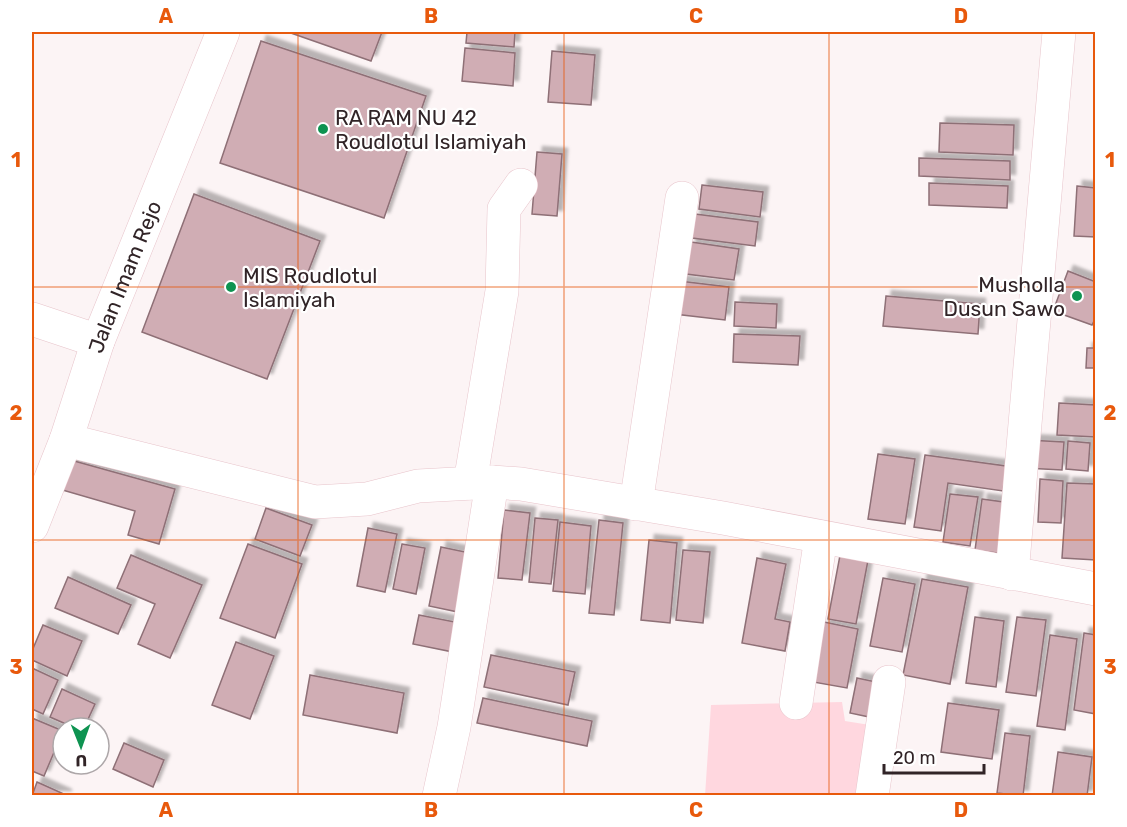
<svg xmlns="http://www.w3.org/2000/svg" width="1127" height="827" viewBox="0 0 1127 827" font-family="Rubik,sans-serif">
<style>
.green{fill:#ffd7df}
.building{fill:#d0adb4;stroke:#8e6f76;stroke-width:1.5;filter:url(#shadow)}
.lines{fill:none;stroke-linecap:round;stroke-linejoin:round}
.minor-casing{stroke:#e8c4cb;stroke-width:34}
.minor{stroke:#fff;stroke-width:33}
.grid{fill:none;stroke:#e8590c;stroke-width:1.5;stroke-opacity:0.55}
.poi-dot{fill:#0e9351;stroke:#fff;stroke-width:2}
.labels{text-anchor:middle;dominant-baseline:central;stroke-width:4.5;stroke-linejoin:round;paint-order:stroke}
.poi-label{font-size:21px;fill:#312427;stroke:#fff;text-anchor:start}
.street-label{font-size:21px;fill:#312427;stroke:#fff}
.neatline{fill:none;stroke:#e8590c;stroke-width:2}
.grid-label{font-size:20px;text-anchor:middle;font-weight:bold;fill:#e8590c}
</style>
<defs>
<filter id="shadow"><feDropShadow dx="5.5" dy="-5.5" stdDeviation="1.5" flood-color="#0004"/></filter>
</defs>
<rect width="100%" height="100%" fill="#fcf4f5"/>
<polygon class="green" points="842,702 845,721 876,726 866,795 705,796 711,705"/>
<g class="building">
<polygon points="288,32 382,32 371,61"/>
<polygon points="467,32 515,32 514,47 466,43"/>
<polygon points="261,41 426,96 384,218 220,163"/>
<polygon points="465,48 515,53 513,86 462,81"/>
<polygon points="552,51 595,55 591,105 548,102"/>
<polygon points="940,123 1014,125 1013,155 939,152"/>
<polygon points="537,152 562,154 557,216 532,214"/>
<polygon points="919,158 1010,161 1010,180 919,176"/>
<polygon points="929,183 1008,186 1007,208 929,205"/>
<polygon points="702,185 763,192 760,217 699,209"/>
<polygon points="1077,186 1096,188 1096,237 1074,236"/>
<polygon points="194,194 320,241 267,379 142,332"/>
<polygon points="695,214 758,222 755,246 692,238"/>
<polygon points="691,242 739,249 734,280 686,274"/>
<polygon points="1068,271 1096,282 1096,317 1092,325 1053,311"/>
<polygon points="679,281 729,287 725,320 674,314"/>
<polygon points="886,296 980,304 978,334 883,326"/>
<polygon points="735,302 777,304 776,328 734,326"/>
<polygon points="734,334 800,336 798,365 733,362"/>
<polygon points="1087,348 1096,348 1096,368 1086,368"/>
<polygon points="1059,403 1096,405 1096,437 1057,435"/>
<polygon points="1027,440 1064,442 1062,470 1025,468"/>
<polygon points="1068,441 1090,443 1088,471 1066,469"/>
<polygon points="878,454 915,459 905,524 868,519"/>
<polygon points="925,455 1006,466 1003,491 948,483 941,531 914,527"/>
<polygon points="67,459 175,489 159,544 128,535 135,511 59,489"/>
<polygon points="1040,479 1063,481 1061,523 1038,522"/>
<polygon points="1067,483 1096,484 1096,560 1062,558"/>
<polygon points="950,494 978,497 970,546 943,542"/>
<polygon points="982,499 1011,503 1004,554 975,550"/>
<polygon points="266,508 312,525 300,556 255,539"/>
<polygon points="504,510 530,513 522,580 498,578"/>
<polygon points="535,518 558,520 551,584 529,582"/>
<polygon points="599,520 623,523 614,615 589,613"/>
<polygon points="560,522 591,526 585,594 553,591"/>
<polygon points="368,528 397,534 385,592 357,586"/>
<polygon points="649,540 677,543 670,623 641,620"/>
<polygon points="248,544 302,564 275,638 220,618"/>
<polygon points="402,544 425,548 416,594 393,589"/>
<polygon points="441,547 470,553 458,612 429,606"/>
<polygon points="683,550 710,552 703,623 676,620"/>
<polygon points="841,550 869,555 856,624 828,619"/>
<polygon points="131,555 202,585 170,658 138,644 155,604 117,588"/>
<polygon points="757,558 786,564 775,619 790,622 785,651 742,643"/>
<polygon points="68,577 131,605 118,634 55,608"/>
<polygon points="883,578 915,584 902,652 870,646"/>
<polygon points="922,579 968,587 950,684 903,675"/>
<polygon points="419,615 460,623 453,652 413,644"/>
<polygon points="975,617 1004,621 996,687 966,683"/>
<polygon points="1017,617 1046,620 1036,696 1006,692"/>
<polygon points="824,622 858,629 847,688 813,682"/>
<polygon points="43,625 82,641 67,676 32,660 32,651"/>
<polygon points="1084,633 1096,635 1096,714 1074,710"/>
<polygon points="1050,635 1077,639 1065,730 1037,726"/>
<polygon points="236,642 274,656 250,719 212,705"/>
<polygon points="491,655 575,672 568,705 484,687"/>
<polygon points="32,668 58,680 43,714 32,709"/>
<polygon points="310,675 404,693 397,733 303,715"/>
<polygon points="857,678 881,683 874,718 850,713"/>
<polygon points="62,689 95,704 84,728 75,728 50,717"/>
<polygon points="483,698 592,721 587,746 477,723"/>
<polygon points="948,703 999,710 992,759 941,752"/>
<polygon points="32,718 63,731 44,776 32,771"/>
<polygon points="1005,733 1030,736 1023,796 997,793"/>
<polygon points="124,743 164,760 153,787 113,769"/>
<polygon points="1058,752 1092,757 1087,796 1052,796"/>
<polygon points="37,782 66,795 66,796 32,796"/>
</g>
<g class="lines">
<g class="minor-casing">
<g id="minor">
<polyline points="32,319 98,341"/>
<polyline points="66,440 315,502 367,499 418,486 492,482 521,484 723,518 1096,589"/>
<polyline points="470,483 502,291 504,209 521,185"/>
<polyline points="636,504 682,198"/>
<path id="s1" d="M32,526L66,440L98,341L223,32"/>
<polyline points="1012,574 1059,32"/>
<polyline points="796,703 821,537"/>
<polyline points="439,796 454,727 492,482"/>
<polyline points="872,796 889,682"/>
</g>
</g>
<use href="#minor" class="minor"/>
</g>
<path class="grid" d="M298,32V796M564,32V796M829,32V796M32,287H1096M32,540H1096"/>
<g class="poi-dot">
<circle cx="323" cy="129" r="6"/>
<circle cx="231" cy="287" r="6"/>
<circle cx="1077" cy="296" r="6"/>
</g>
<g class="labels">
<g class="poi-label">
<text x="335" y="117">RA RAM NU 42<tspan x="335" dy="24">Roudlotul Islamiyah</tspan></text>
<text x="243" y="275">MIS Roudlotul<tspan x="243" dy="24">Islamiyah</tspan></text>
<text x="1065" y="284" text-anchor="end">Musholla<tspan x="1065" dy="24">Dusun Sawo</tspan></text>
</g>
<g class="street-label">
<text stroke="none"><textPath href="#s1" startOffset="266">Jalan Imam Rejo</textPath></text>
</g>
</g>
<rect width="1127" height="827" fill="none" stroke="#ffffff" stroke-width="66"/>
<g transform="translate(81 746) rotate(179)"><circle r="28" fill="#ffffff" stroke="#ada7a9" stroke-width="1.5"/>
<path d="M0-4.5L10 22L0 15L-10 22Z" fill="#0e9351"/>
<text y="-9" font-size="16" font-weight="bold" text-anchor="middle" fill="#312427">U</text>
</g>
<path d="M884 764v9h100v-9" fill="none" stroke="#312427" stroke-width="3"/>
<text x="893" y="764" font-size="18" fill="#312427" stroke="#ffffff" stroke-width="4.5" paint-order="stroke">20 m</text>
<rect x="33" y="33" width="1061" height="761" class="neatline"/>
<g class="grid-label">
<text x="166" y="23">A</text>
<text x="431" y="23">B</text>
<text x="696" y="23">C</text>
<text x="961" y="23">D</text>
<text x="16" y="167">1</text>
<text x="1110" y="167">1</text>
<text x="16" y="420">2</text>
<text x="1110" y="420">2</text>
<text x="16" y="674">3</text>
<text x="1110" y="674">3</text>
<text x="166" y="817">A</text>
<text x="431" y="817">B</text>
<text x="696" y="817">C</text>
<text x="961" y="817">D</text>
</g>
</svg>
